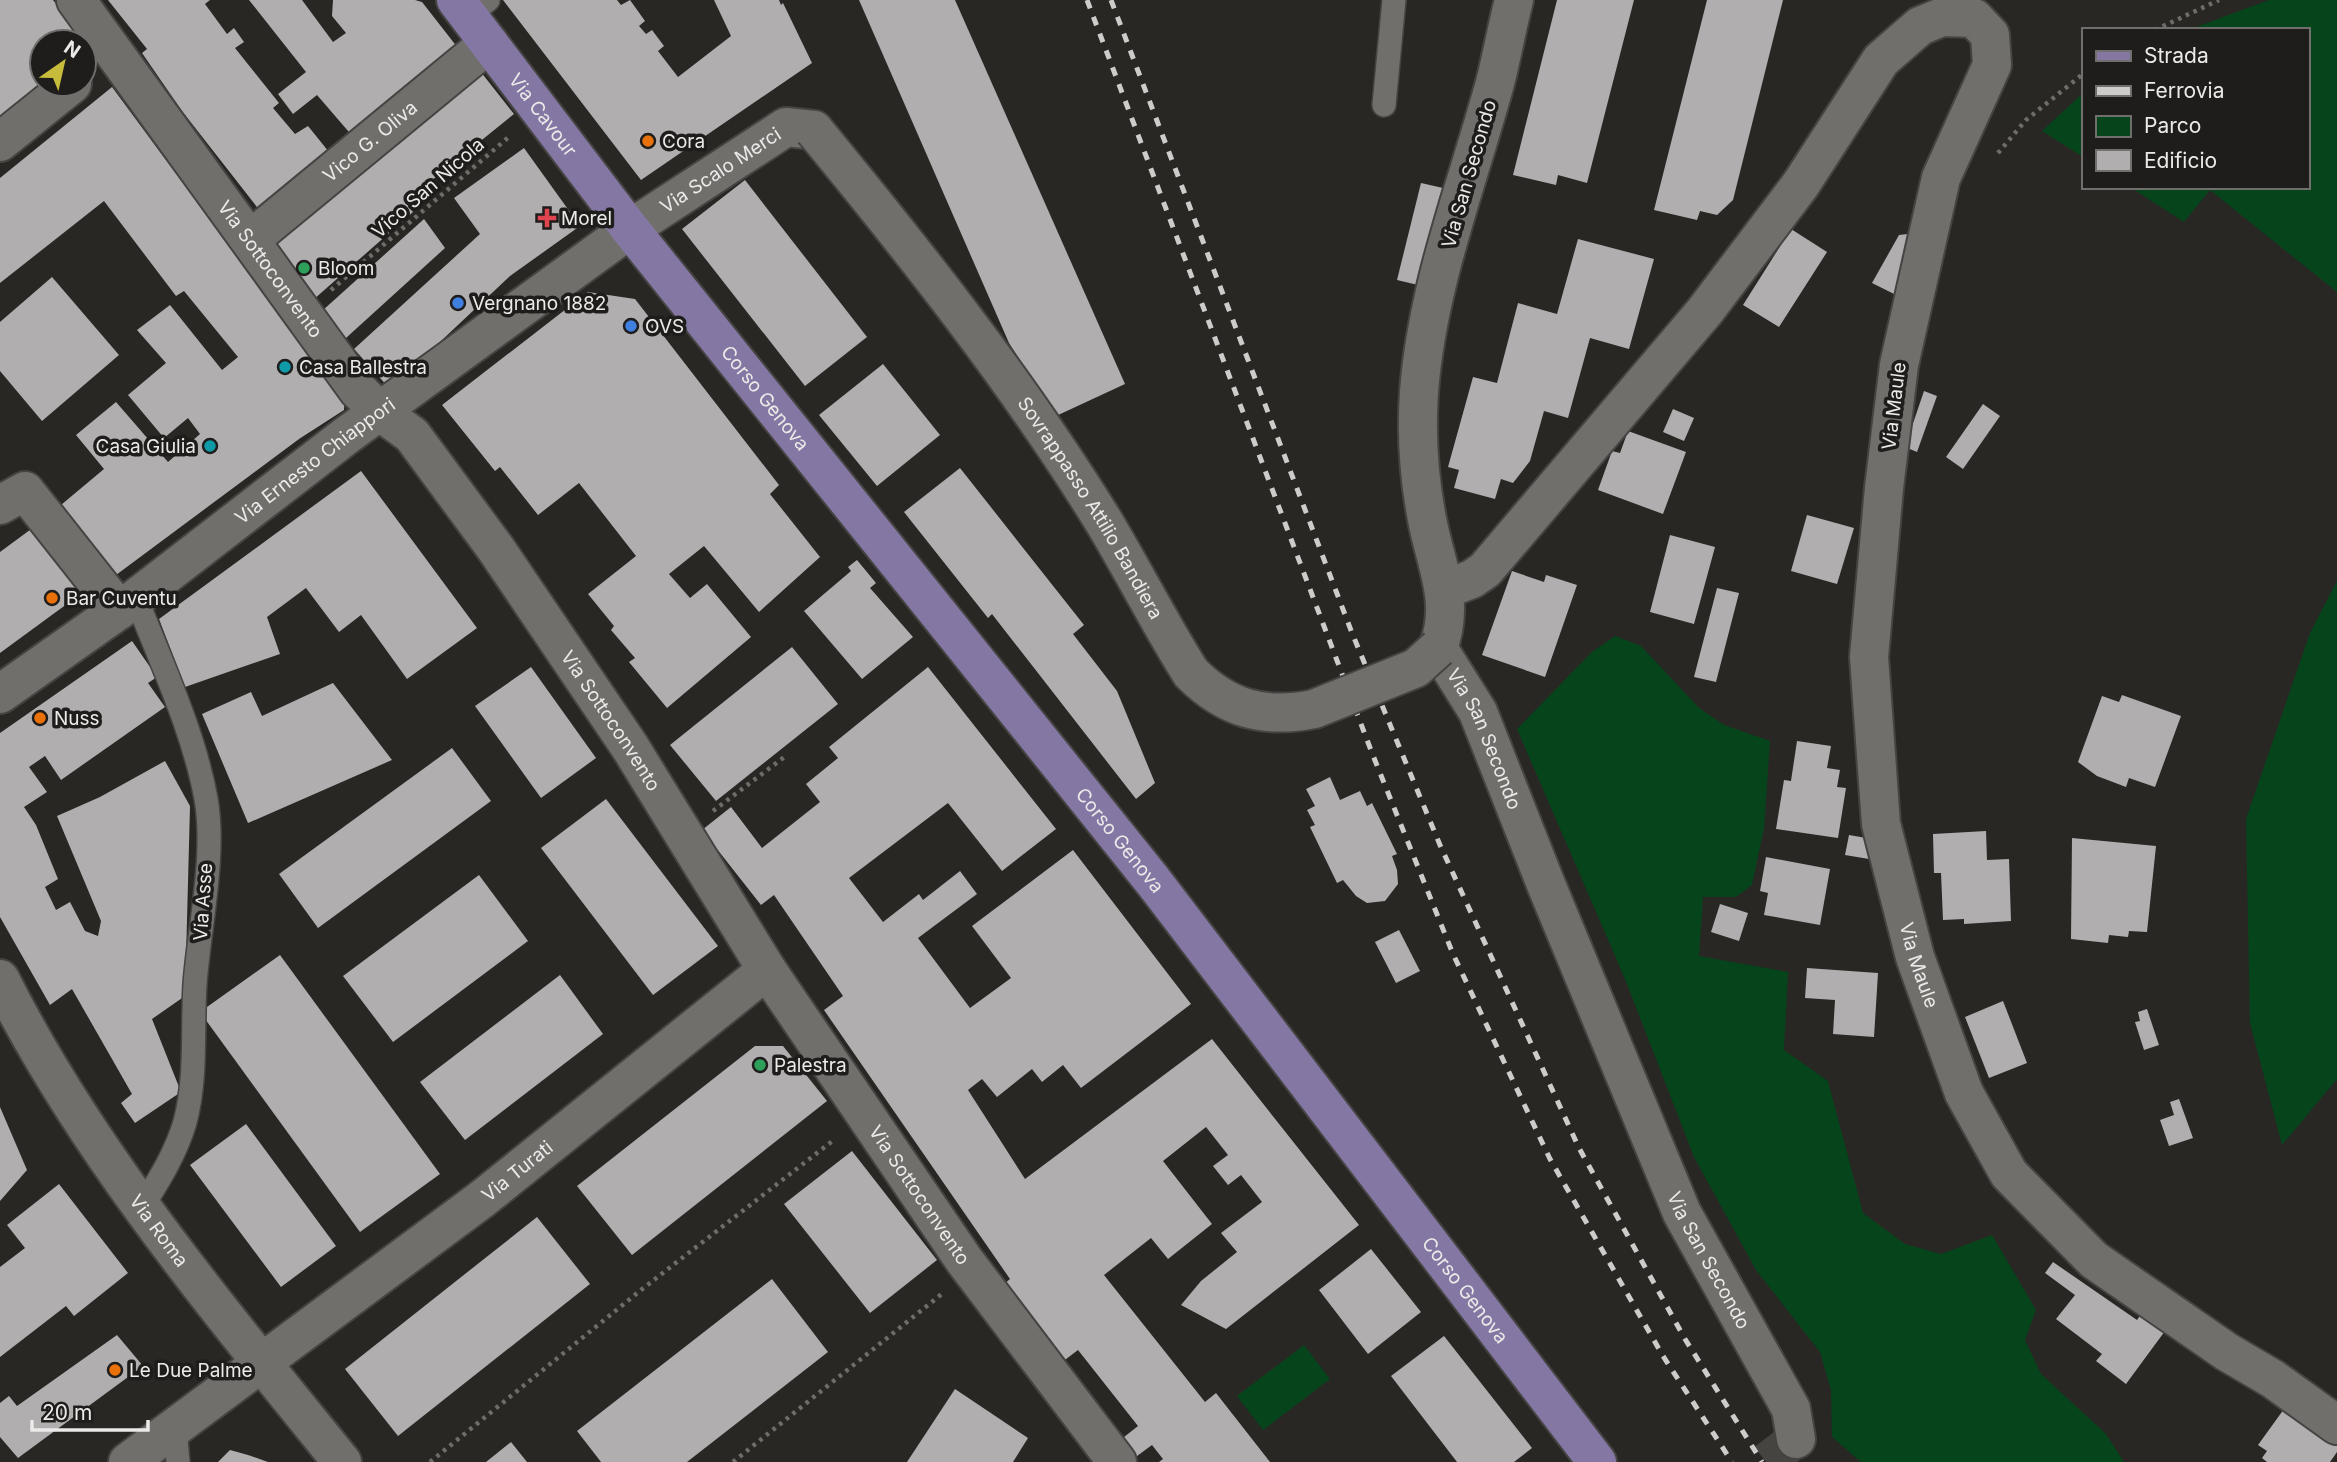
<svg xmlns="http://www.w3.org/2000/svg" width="2337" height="1462" viewBox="0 0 2337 1462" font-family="Inter,sans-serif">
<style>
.green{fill:#06451c}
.building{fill:#b1aeb0}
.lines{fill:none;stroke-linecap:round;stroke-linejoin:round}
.street-tunnel{stroke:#454441;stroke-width:38;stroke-dasharray:38 19;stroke-linecap:butt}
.lane-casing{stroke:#454442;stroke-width:26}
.street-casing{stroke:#454442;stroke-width:42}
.primary-casing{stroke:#454442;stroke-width:42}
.path{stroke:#6e6d6a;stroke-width:4.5;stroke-dasharray:3.5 5;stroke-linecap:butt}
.lane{stroke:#716f6c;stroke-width:23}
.street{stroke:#716f6c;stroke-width:38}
.primary{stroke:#8477a3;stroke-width:38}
.rail{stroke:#cdccca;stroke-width:5;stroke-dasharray:9 9;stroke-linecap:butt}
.street-bridge-casing{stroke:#454442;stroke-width:42;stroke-linecap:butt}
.street-bridge{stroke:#716f6c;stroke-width:38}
.food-dot{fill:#e8710a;stroke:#1e1d1b;stroke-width:2.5}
.health-dot{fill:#e0444e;stroke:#1e1d1b;stroke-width:2.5}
.leisure-dot{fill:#2e9e5b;stroke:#1e1d1b;stroke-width:2.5}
.shop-dot{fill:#3f7fe0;stroke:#1e1d1b;stroke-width:2.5}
.culture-dot{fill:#0f9aa8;stroke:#1e1d1b;stroke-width:2.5}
.labels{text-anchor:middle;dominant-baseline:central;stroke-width:7;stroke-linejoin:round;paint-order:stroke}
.street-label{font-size:19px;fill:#ebeae8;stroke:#1e1d1b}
.poi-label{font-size:19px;fill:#ebeae8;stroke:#1e1d1b;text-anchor:start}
</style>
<rect width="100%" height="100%" fill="#282724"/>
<g class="green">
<polygon points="2269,0 2337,0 2337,292 2210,190 2184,222 2130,187 2307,187 2307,30 2188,30"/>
<polygon points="2083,93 2083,157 2042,131"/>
<polygon points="2337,581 2337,1079 2282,1145 2250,1023 2246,819 2310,633"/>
<polygon points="1615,636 1641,646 1699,708 1724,725 1770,741 1764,828 1752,885 1736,897 1703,897 1699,956 1788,972 1784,1050 1828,1081 1863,1213 1905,1244 1941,1254 1992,1235 2036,1310 2025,1340 2041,1374 2106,1434 2124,1462 1861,1462 1832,1437 1831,1390 1820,1352 1756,1270 1694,1157 1625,979 1517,729 1592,652"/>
<polygon points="1304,1345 1330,1379 1263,1430 1237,1396"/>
</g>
<g class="building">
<polygon points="0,0 53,0 88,43 84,46 84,42 42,42 42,81 0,120"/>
<polygon points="108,0 210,0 205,4 227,34 234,28 244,42 235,48 279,103 273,108 295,134 308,126 333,157 264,216 182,111 142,53 147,49"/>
<polygon points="249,0 302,0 333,42 346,33 332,16 333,0 415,0 422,2 465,57 361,146 317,95 293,114 278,94 306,72"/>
<polygon points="503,0 617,0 621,5 630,0 645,21 639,26 646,34 652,30 664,46 658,51 678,77 731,36 714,0 779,0 781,5 783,3 812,63 641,180"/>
<polygon points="859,0 955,0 1125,384 1056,416 1009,343"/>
<polygon points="1557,0 1634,0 1587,183 1558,175 1556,185 1513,175"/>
<polygon points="1707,0 1783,0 1733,200 1717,215 1700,211 1697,220 1654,210"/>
<polygon points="473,62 514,114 405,202 413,212 313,300 268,242"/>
<polygon points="112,87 231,248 345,394 344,410 299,439 112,578 55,510 104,469 76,435 116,402 168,462 200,434 188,418 164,438 128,395 166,363 137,330 170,305 222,370 238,357 184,291 176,296 104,201 0,283 0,178"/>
<polygon points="524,148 580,226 510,276 390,389 354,349 480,234 454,198"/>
<polygon points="745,180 867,337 805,386 682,229"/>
<polygon points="1421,183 1443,188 1418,285 1397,280"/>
<polygon points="424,219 445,248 346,338 322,311"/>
<polygon points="1791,229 1827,252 1779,327 1743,305"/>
<polygon points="1917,233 1894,294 1872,283 1899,235"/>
<polygon points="1578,239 1654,259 1629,349 1590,338 1568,418 1544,411 1530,461 1513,483 1501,479 1495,499 1454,488 1459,470 1448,467 1473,377 1497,383 1518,303 1557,314"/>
<polygon points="52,277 119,355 42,421 0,371 0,322"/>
<polygon points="588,292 635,299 779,485 770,494 820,557 759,612 704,546 669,574 690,598 707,584 751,637 667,708 629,662 635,658 611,630 614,626 588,594 636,556 579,483 538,515 500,467 495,471 442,405"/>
<polygon points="883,364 940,435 877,486 819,415"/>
<polygon points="1924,391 1937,396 1917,452 1905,447"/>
<polygon points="1983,404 2000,416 1963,469 1946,457"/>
<polygon points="1673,409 1694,418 1684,441 1663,432"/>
<polygon points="1628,431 1686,452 1663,514 1598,490 1612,451 1620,453"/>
<polygon points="960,468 1084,625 1073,634 1117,691 1155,783 1136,799 992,614 988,618 904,512"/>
<polygon points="361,471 477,628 407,679 361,615 339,632 306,588 267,617 280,654 185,687 159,619"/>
<polygon points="1807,515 1854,528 1837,584 1791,571"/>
<polygon points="38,524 86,590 0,653 0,552"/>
<polygon points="1670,535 1715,547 1694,624 1650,612"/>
<polygon points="857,560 876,583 870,588 913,637 862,679 804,611 851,571 848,567"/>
<polygon points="1512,571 1544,582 1546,575 1577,585 1545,677 1482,655"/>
<polygon points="1717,588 1739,593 1716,682 1694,677"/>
<polygon points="132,641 157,677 148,683 165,707 61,780 45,756 29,767 47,792 24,807 36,825 58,879 45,887 56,910 70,902 85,931 98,936 101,921 57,816 100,797 165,761 190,806 185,996 152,1019 181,1092 135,1123 121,1103 132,1094 72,989 50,1005 0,917 0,733"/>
<polygon points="792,647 838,704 716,801 670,745"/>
<polygon points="531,667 596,758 541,798 475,706"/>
<polygon points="928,667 1056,829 1002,871 948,803 849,878 883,922 919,894 923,900 960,871 977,894 918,938 970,1008 1011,978 972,926 1073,850 1191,1004 1081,1088 1063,1065 1042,1082 1032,1069 997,1097 982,1079 968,1090 1025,1179 1212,1039 1359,1225 1226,1329 1181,1305 1201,1281 1237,1252 1221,1233 1262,1202 1241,1175 1228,1185 1213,1166 1228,1155 1206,1127 1163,1161 1212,1224 1168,1259 1151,1238 1104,1275 1205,1402 1216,1393 1270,1462 1159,1462 1163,1459 1152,1445 1133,1459 1119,1441 1138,1426 1078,1350 1057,1366 997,1290 1010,1279 824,1010 843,996 774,895 761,905 702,830 731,807 762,848 820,802 806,784 838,758 829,747"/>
<polygon points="333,683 392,760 248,823 202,714 251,692 262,716"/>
<polygon points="2122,695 2181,716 2155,787 2129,778 2126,787 2097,776 2078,762 2102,696 2119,702"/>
<polygon points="1797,741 1831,746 1827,768 1840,770 1837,787 1846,788 1838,838 1776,829 1784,780 1791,781"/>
<polygon points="452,748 491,801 318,928 279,874"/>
<polygon points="1330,777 1340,800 1360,791 1367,806 1372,803 1397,854 1392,856 1397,870 1398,884 1385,901 1367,903 1356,896 1343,880 1337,883 1310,827 1315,825 1307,810 1315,806 1306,789"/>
<polygon points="606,799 718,946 653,995 541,848"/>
<polygon points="1986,831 1987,860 2009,859 2011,921 1964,924 1964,919 1943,920 1941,873 1934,873 1933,834"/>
<polygon points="1849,835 1872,839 1869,859 1845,855"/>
<polygon points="2072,838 2156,846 2147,932 2129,931 2128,937 2109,935 2108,943 2071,939"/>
<polygon points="1766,857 1830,869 1820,925 1764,915 1768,893 1760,891"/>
<polygon points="479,875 528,941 393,1042 343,976"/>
<polygon points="1720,904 1748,913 1739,941 1711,932"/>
<polygon points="1399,930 1420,971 1396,983 1375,942"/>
<polygon points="280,955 440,1174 360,1232 200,1012"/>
<polygon points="1807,968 1878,973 1874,1037 1833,1034 1835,1000 1805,998"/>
<polygon points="560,975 603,1034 465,1140 420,1082"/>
<polygon points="2003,1001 2027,1063 1989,1078 1965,1017"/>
<polygon points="2147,1009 2159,1045 2144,1050 2135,1022 2140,1021 2138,1012"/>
<polygon points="755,1046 783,1046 827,1101 632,1255 577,1186"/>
<polygon points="2179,1099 2193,1138 2169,1146 2160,1120 2174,1115 2170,1102"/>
<polygon points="0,1107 27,1170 0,1201"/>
<polygon points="246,1124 336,1246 281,1287 190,1165"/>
<polygon points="852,1151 937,1260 870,1313 784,1204"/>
<polygon points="59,1184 128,1273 74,1316 66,1306 0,1357 0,1267 25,1248 7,1225"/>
<polygon points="537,1217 590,1284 398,1436 345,1369"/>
<polygon points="1371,1249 1421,1312 1368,1354 1319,1290"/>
<polygon points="2053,1262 2137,1320 2142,1313 2165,1331 2126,1384 2096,1361 2102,1354 2056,1319 2075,1295 2045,1273"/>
<polygon points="772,1279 828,1352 687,1462 601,1462 577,1431"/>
<polygon points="117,1335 143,1366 18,1458 0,1437 0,1403 9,1396 17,1406"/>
<polygon points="1444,1336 1532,1448 1514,1462 1457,1462 1391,1376"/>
<polygon points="955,1389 1028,1438 1013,1462 907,1462"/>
<polygon points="2292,1398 2337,1431 2337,1452 2330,1462 2267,1462 2262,1458 2267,1451 2258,1445"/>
<polygon points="511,1442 527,1462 486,1462"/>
<polygon points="230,1450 248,1455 268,1462 218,1462"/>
</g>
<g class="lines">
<polyline class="street-tunnel" points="1766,1462 1796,1439"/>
<g class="lane-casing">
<g id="lane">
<polyline points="468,16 488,0"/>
<polyline points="1384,105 1394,0"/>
<path d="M136,598C161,662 194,732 206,799C216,854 199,929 195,984C192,1030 197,1077 185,1122C176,1153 159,1180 142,1207"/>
<polyline points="175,1428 178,1462"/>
</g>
</g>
<g class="street-casing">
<g id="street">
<path id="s1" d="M76,0L358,390L379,411L412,435L496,549L630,747L767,970L964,1260L1117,1462"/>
<path id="s2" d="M1514,0C1507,27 1502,56 1495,83C1467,185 1427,286 1419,392C1416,436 1419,480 1428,524C1437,568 1455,603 1438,648L1478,712L1545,882L1682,1213L1791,1409L1796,1439"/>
<polyline points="0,142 72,84"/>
<path id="s3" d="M251,239L489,43"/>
<polyline points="0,505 25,491 119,610"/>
<path id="s4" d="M1446,589L1472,579L1485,570L1705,311L1801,184L1881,60L1920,26L1942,17L1974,18L1990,35L1992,65L1941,178L1899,365L1884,488L1869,657L1881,824L1915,957L1964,1093L2009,1174L2094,1260L2227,1352L2273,1379L2337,1425"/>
<path id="s5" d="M0,694L136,598L347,435L630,229L786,127L814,130"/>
<path id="s6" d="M0,979C87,1153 220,1311 342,1462"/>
<path id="s7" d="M128,1462L482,1199L767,970"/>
</g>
</g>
<g class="primary-casing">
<g id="primary">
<path id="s8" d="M456,0L630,229L1153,881L1597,1462"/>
</g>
</g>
<g class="path">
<polyline points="2155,30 2219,0"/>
<polyline points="1998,153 2026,120 2083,74"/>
<polyline points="331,290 510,136"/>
<polyline points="713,811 787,755"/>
<polyline points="430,1462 641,1290 835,1139"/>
<polyline points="733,1462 943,1293"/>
</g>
<use href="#lane" class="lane"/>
<use href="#street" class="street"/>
<use href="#primary" class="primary"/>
<g class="rail">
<polyline points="1087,0 1372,753 1453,954 1550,1159 1663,1356 1732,1462"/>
<polyline points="1111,0 1352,633 1440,845 1579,1148 1685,1339 1762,1462"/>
</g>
<g class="street-bridge-casing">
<g id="street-bridge">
<path id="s9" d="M814,130C917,255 1019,384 1104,522C1134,572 1160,624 1191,673C1227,709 1264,719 1314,709L1416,668L1438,648"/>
</g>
</g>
<use href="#street-bridge" class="street-bridge"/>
</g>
<g class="food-dot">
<circle cx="648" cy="141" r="7"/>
<circle cx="52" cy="598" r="7"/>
<circle cx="40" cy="718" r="7"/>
<circle cx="115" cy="1370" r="7"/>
</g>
<path class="health-dot" d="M543.5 207.5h7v7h7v7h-7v7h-7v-7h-7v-7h7z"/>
<g class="leisure-dot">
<circle cx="304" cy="268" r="7"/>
<circle cx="760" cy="1065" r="7"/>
</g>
<g class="shop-dot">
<circle cx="458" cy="303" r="7"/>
<circle cx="631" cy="326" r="7"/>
</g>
<g class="culture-dot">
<circle cx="285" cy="367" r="7"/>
<circle cx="210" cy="446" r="7"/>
</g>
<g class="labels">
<g class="street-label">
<text stroke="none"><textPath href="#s8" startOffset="144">Via Cavour</textPath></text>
<text stroke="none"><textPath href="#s3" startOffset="154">Vico G. Oliva</textPath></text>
<text stroke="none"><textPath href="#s5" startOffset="891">Via Scalo Merci</textPath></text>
<text transform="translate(1469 174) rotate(-74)">Via San Secondo</text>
<text transform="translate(428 188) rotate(-41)">Vico San Nicola</text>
<text stroke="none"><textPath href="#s1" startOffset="332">Via Sottoconvento</textPath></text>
<text stroke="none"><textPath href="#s8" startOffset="504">Corso Genova</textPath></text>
<text transform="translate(1894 406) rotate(-83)">Via Maule</text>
<text stroke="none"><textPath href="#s5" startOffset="392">Via Ernesto Chiappori</textPath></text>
<text stroke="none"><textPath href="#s9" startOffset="469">Sovrappasso Attilio Bandiera</textPath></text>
<text stroke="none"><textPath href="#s1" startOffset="900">Via Sottoconvento</textPath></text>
<text stroke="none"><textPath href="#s2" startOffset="766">Via San Secondo</textPath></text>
<text stroke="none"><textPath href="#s8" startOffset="1071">Corso Genova</textPath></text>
<text transform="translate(203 902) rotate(-86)">Via Asse</text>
<text stroke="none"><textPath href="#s4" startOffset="1774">Via Maule</textPath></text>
<text stroke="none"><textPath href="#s7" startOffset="486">Via Turati</textPath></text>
<text stroke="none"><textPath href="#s1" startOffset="1466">Via Sottoconvento</textPath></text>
<text stroke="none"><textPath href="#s6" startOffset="298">Via Roma</textPath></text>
<text stroke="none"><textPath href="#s2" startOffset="1334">Via San Secondo</textPath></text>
<text stroke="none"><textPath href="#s8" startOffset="1638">Corso Genova</textPath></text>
</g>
<g class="poi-label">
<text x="662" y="141">Cora</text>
<text x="561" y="218">Morel</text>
<text x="318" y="268">Bloom</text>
<text x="472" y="303">Vergnano 1882</text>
<text x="645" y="326">OVS</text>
<text x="299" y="367">Casa Ballestra</text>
<text x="196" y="446" text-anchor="end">Casa Giulia</text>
<text x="66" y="598">Bar Cuventu</text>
<text x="54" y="718">Nuss</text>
<text x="774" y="1065">Palestra</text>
<text x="129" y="1370">Le Due Palme</text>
</g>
</g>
<rect x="2082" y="28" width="228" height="161" fill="#1e1d1b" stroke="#706f6d" stroke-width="2"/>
<rect x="2096" y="51" width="35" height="10" fill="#8477a3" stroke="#706f6d" stroke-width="2"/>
<text x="2144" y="63" font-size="21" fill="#ebeae8">Strada</text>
<rect x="2096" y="86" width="35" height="10" fill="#cdccca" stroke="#706f6d" stroke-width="2"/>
<text x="2144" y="98" font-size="21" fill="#ebeae8">Ferrovia</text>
<rect x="2096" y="116" width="35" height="21" fill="#06451c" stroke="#706f6d" stroke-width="2"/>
<text x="2144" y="133" font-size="21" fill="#ebeae8">Parco</text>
<rect x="2096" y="150" width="35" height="21" fill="#b1aeb0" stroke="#706f6d" stroke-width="2"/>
<text x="2144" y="168" font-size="21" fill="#ebeae8">Edificio</text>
<g transform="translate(63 63) rotate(34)"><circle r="33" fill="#1e1d1b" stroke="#706f6d" stroke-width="2"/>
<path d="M0-5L12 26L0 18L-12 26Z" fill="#c7bb3c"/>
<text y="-10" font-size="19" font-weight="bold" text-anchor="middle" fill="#ebeae8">N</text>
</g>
<path d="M32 1420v10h116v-10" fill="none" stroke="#ebeae8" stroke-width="3.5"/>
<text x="42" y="1420" font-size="21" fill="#ebeae8" stroke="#1e1d1b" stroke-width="5" paint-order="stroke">20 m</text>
</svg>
